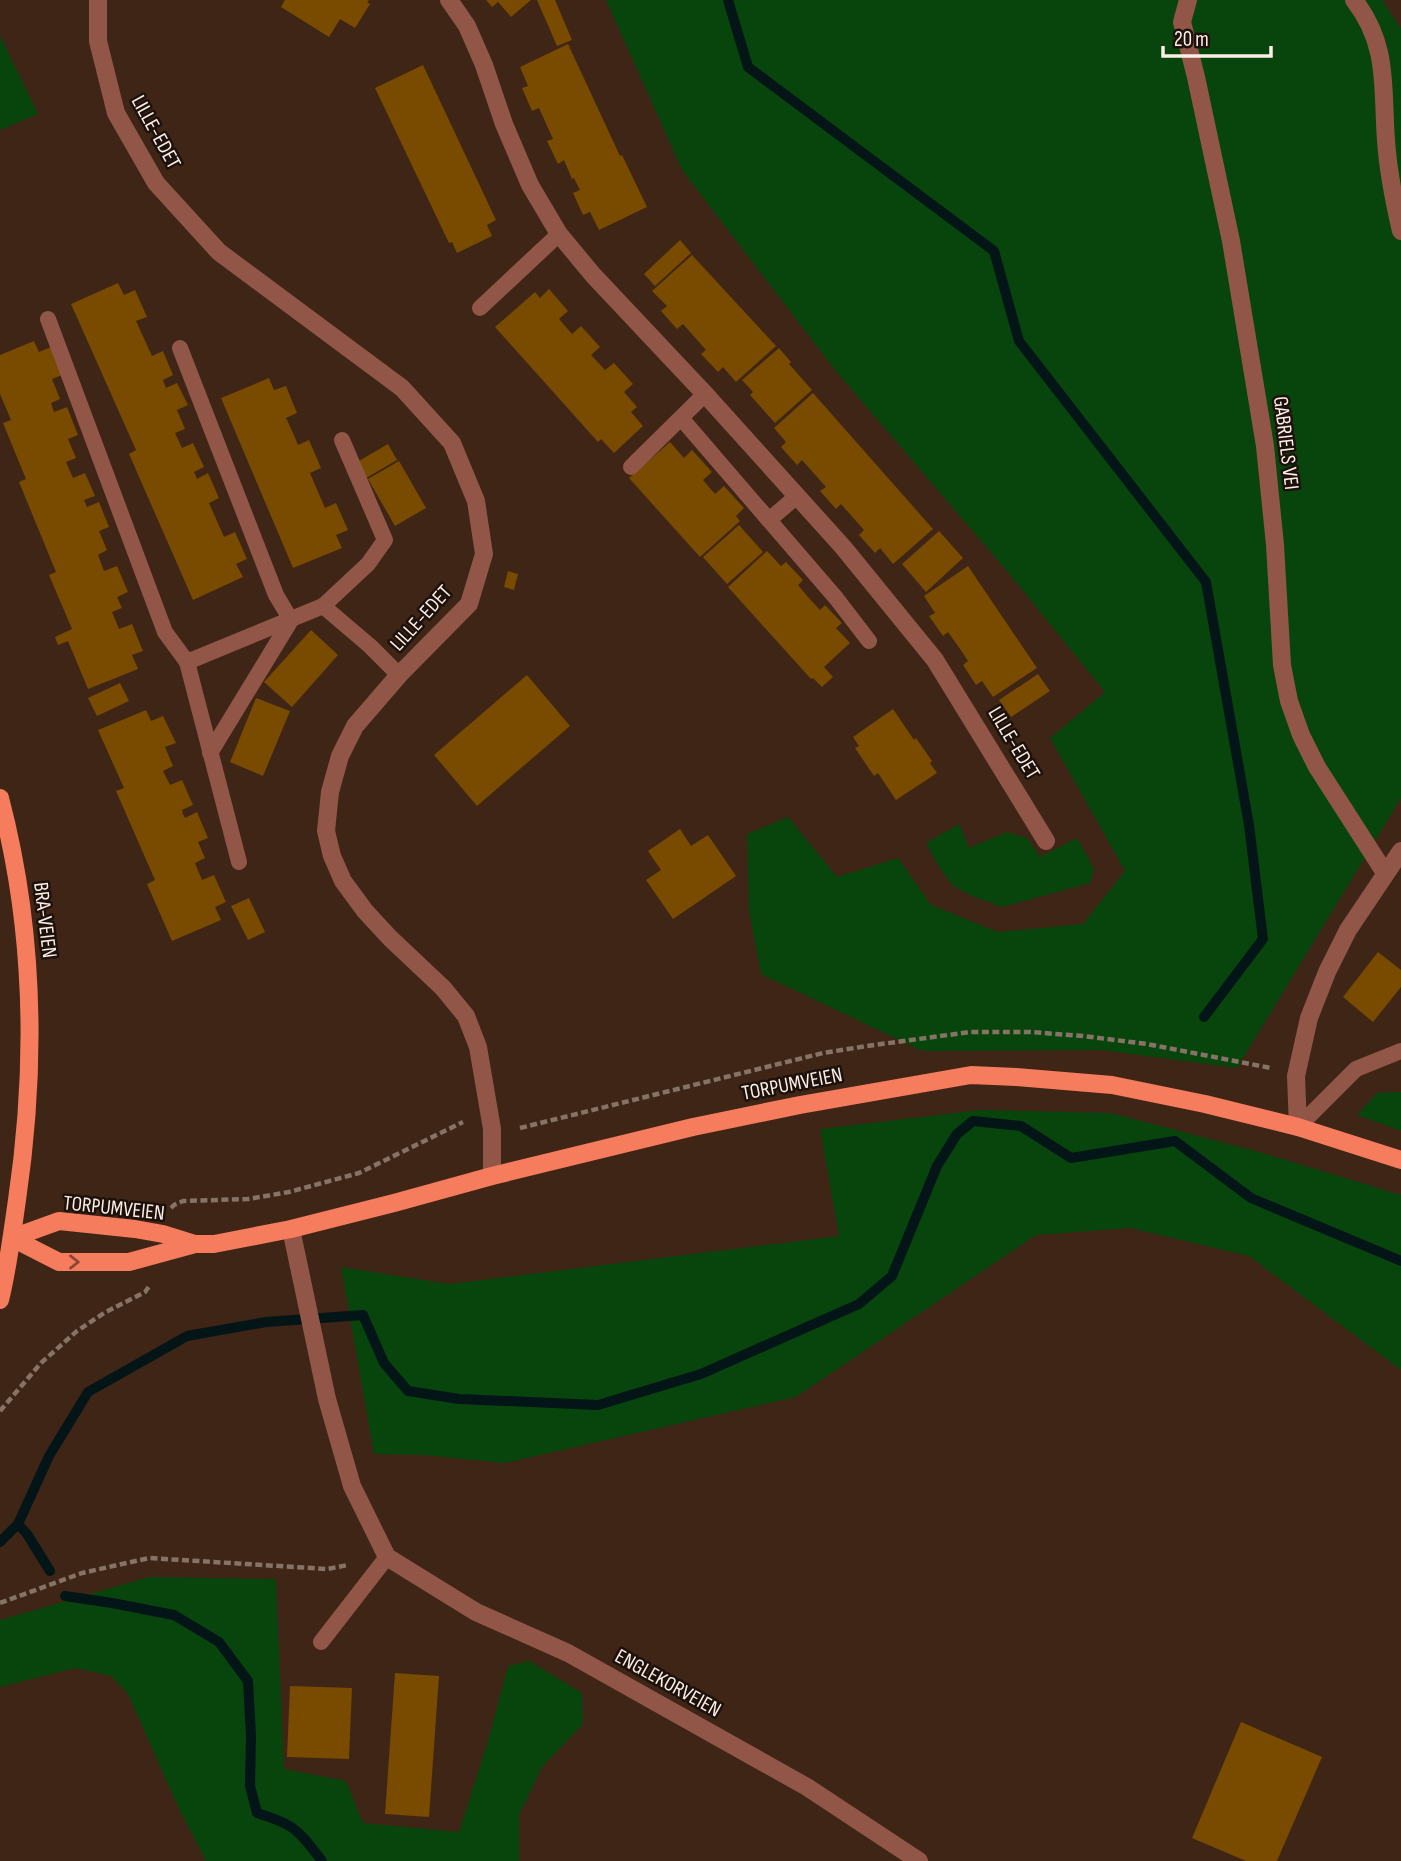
<svg xmlns="http://www.w3.org/2000/svg" width="1401" height="1861" viewBox="0 0 1401 1861" font-family="'Sofia Sans Condensed',sans-serif">
<style>
.green{fill:#08450c}
.lines{fill:none;stroke-linecap:round;stroke-linejoin:round}
.stream{stroke:#041517;stroke-width:10}
.building{fill:#784b00}
.path{stroke:#877266;stroke-width:4.5;stroke-dasharray:7 3.5;stroke-linecap:butt}
.service{stroke:#915647;stroke-width:16}
.minor{stroke:#915647;stroke-width:18}
.primary{stroke:#f57c5d;stroke-width:18}
.oneway{stroke:#894634}
.labels{text-anchor:middle;dominant-baseline:central;stroke-width:5;stroke-linejoin:round;paint-order:stroke}
.street-label{font-size:21px;fill:#fdeee7;stroke:#1d110b}
</style>
<rect width="100%" height="100%" fill="#3e2516"/>
<g class="green">
<polygon points="606,0 1382,0 1401,29 1401,798 1237,1068 1101,1050 922,1051 761,974 749,911 747,834 788,817 837,877 898,858 931,905 998,932 1083,924 1125,871 1050,738 1105,692 1006,570 835,370 682,170"/>
<polygon points="0,36 38,114 0,130"/>
<polygon points="959,824 969,848 1007,832 1027,838 1040,857 1077,838 1094,869 1090,883 1002,907 972,896 952,885 939,867 926,843"/>
<polygon points="1401,1092 1401,1131 1357,1115 1377,1093"/>
<polygon points="980,1110 1111,1113 1259,1152 1401,1195 1401,1370 1249,1256 1130,1228 1036,1235 796,1397 505,1463 423,1455 374,1454 341,1267 449,1284 839,1236 820,1129"/>
<polygon points="149,1577 276,1579 284,1769 346,1781 363,1823 459,1832 487,1744 508,1666 529,1661 582,1693 583,1724 542,1767 519,1815 519,1861 206,1861 178,1807 128,1694 111,1676 75,1668 0,1687 0,1620"/>
</g>
<g class="lines">
<g class="stream">
<polyline points="728,0 748,67 994,251 1019,341 1206,582 1249,825 1263,939 1204,1017"/>
<polyline points="18,1524 27,1534 50,1571"/>
<polyline points="0,1542 18,1524 49,1456 88,1392 187,1336 266,1322 363,1315 384,1363 408,1391 459,1399 598,1405 701,1374 859,1304 892,1276 937,1166 957,1134 973,1121 1021,1126 1071,1158 1175,1141 1251,1198 1401,1261"/>
<path d="M65,1596L112,1603L174,1615L219,1642L248,1681L251,1736L250,1786L257,1813C296,1825 298,1830 322,1861"/>
</g>
</g>
<g class="building">
<polygon points="285,0 369,0 367,2 370,4 355,28 340,19 329,37 281,7"/>
<polygon points="486,0 531,0 511,17 498,2 492,7"/>
<polygon points="537,0 555,0 572,40 557,46"/>
<polygon points="568,44 620,156 622,155 647,207 599,230 590,212 583,215 573,193 580,190 574,178 572,179 564,160 558,164 547,141 553,139 539,108 532,111 522,88 528,86 520,67"/>
<polygon points="423,65 496,220 487,225 492,236 457,253 452,242 449,243 375,88"/>
<polygon points="680,240 691,253 655,286 644,274"/>
<polygon points="692,255 776,346 736,382 723,367 718,372 701,354 706,350 683,324 677,329 661,311 667,306 652,291"/>
<polygon points="118,283 124,295 135,290 147,317 136,321 152,356 163,351 173,375 163,380 166,388 177,383 188,405 177,410 185,429 175,433 182,448 193,443 204,467 194,472 197,479 208,473 219,498 209,503 224,537 235,532 247,559 236,564 243,577 193,600 129,454 136,450 71,304"/>
<polygon points="549,289 568,311 559,319 572,334 581,326 600,347 591,355 605,370 614,363 633,384 624,392 637,407 631,412 643,426 614,453 601,439 598,442 495,327 535,292 540,298"/>
<polygon points="34,341 39,352 51,347 62,375 52,379 60,399 51,403 54,412 67,407 78,435 68,439 76,458 66,462 73,478 85,473 95,496 84,500 87,507 99,502 109,527 99,531 107,550 98,555 104,571 117,566 128,592 117,597 122,608 112,612 119,629 132,624 143,651 132,655 138,669 88,689 68,641 58,645 55,637 72,629 49,575 56,572 19,482 26,479 3,423 11,420 0,394 0,355"/>
<polygon points="779,348 791,362 789,364 812,390 775,423 750,395 753,392 742,380"/>
<polygon points="269,378 274,390 286,386 297,413 286,418 294,435 298,445 309,440 321,468 310,473 325,508 336,503 348,530 336,535 342,548 293,568 221,398"/>
<polygon points="813,393 933,529 893,564 880,548 875,553 859,535 864,530 841,504 836,509 820,491 826,487 802,460 797,465 781,447 786,442 774,428"/>
<polygon points="670,442 684,458 692,450 712,472 703,480 715,494 724,486 744,508 736,516 740,521 700,557 629,478"/>
<polygon points="388,444 397,460 366,478 357,462"/>
<polygon points="399,461 426,508 395,526 368,479"/>
<polygon points="739,525 763,552 727,584 703,557"/>
<polygon points="939,531 963,558 926,592 902,564"/>
<polygon points="767,551 781,566 786,562 803,580 798,585 808,597 820,610 825,605 842,623 836,628 850,643 824,667 833,677 822,687 813,678 811,679 728,587"/>
<polygon points="968,566 1037,668 993,697 982,681 976,685 963,665 968,661 960,649 948,632 943,636 929,616 935,613 924,596"/>
<polygon points="508,571 518,574 514,590 504,587"/>
<polygon points="311,630 338,655 292,707 264,682"/>
<polygon points="1038,674 1050,691 1011,717 999,700"/>
<polygon points="527,675 570,726 477,806 434,755"/>
<polygon points="120,683 129,701 97,716 88,698"/>
<polygon points="256,698 290,711 263,776 230,762"/>
<polygon points="893,709 914,740 916,738 932,761 930,763 937,773 896,800 878,773 874,776 855,748 859,746 853,737"/>
<polygon points="146,710 151,721 163,716 176,743 165,747 173,766 163,771 170,785 182,780 193,805 182,810 183,814 185,818 197,812 208,838 198,842 205,858 195,863 202,880 214,875 226,902 215,907 221,920 172,941 147,884 155,880 116,791 124,788 98,730"/>
<polygon points="680,829 691,846 708,835 736,876 673,919 646,880 661,870 648,851"/>
<polygon points="249,898 265,932 248,940 231,906"/>
<polygon points="1378,952 1401,970 1401,987 1373,1022 1343,997"/>
<polygon points="395,1673 439,1676 429,1817 385,1814"/>
<polygon points="290,1686 352,1688 349,1759 287,1757"/>
<polygon points="1241,1722 1322,1757 1277,1861 1246,1861 1192,1838"/>
</g>
<g class="lines">
<g class="path">
<polyline points="520,1128 823,1053 867,1046 970,1032 1030,1032 1083,1036 1147,1044 1271,1068"/>
<polyline points="171,1208 174,1205 183,1201 248,1199 289,1192 359,1173 463,1122"/>
<polyline points="0,1411 41,1363 77,1331 104,1313 145,1292 150,1285"/>
<polyline points="0,1603 82,1573 149,1558 327,1569 348,1565"/>
</g>
<g class="service">
<polyline points="480,308 559,234"/>
<polyline points="48,319 165,632 187,662 323,606 370,646 399,675"/>
<polyline points="180,348 276,595 291,620 210,753"/>
<polyline points="681,418 836,598 869,641"/>
<polyline points="631,467 705,394"/>
<polyline points="769,520 797,496"/>
<polyline points="323,606 368,564 385,540 342,440"/>
<polyline points="187,662 239,862"/>
<polyline points="1298,1127 1356,1069 1401,1051"/>
<polyline points="321,1642 387,1557"/>
</g>
<g class="minor">
<polyline points="98,0 98,41 116,113 156,183 219,252 402,388 452,443 476,501 484,554 469,604 399,675 355,726 340,756 330,792 326,831 332,856 343,881 365,911 390,938 443,988 466,1016 478,1047 492,1129 492,1176"/>
<polyline points="449,0 467,26 484,65 504,124 530,185 559,234 593,275 705,394 843,547 935,660 1046,841"/>
<polyline points="1188,0 1182,22 1196,77 1231,241 1265,446 1275,545 1282,665 1289,701 1301,735 1317,767 1385,873"/>
<path d="M1354,0C1389,45 1382,87 1386,140C1388,171 1394,201 1401,231"/>
<polyline points="1298,1127 1296,1076 1309,1018 1327,972 1348,930 1401,851"/>
<polyline points="291,1229 327,1399 352,1486 387,1557 476,1612 568,1653 807,1787 919,1861"/>
</g>
<g class="primary">
<path d="M0,798C35,931 37,1064 17,1200C12,1234 8,1268 0,1300"/>
<polyline points="12,1238 59,1262 129,1262 195,1244 214,1244 291,1229 394,1203 492,1176 693,1127 800,1105 971,1075 1016,1077 1112,1085 1205,1104 1298,1127 1401,1160"/>
<polyline points="12,1238 59,1221 135,1229 163,1234 195,1244"/>
</g>
</g>
<defs><path id="oneway-chevron" d="M-2-3.5L2.5 0L-2 3.5" fill="none" stroke-width="1.6" stroke-linecap="round" stroke-linejoin="round" transform="scale(1.75)"/></defs>
<use class="oneway" href="#oneway-chevron" transform="translate(74 1262)"/>
<g class="labels">
<g class="street-label">
<text transform="translate(156 132) rotate(61)">LILLE-EDET</text>
<text transform="translate(1286 443) rotate(83)">GABRIELS VEI</text>
<text transform="translate(421 618) rotate(-48)">LILLE-EDET</text>
<text transform="translate(1014 743) rotate(59)">LILLE-EDET</text>
<text transform="translate(45 920) rotate(83)">BRA-VEIEN</text>
<text transform="translate(792 1084) rotate(-11)">TORPUMVEIEN</text>
<text transform="translate(114 1208) rotate(6)">TORPUMVEIEN</text>
<text transform="translate(668 1683) rotate(29)">ENGLEKORVEIEN</text>
</g>
</g>
<path d="M1163 46v10h108v-10" fill="none" stroke="#fdeee7" stroke-width="3.5"/>
<text x="1174" y="46" font-size="21" fill="#fdeee7" stroke="#1d110b" stroke-width="5" paint-order="stroke">20 m</text>
</svg>
